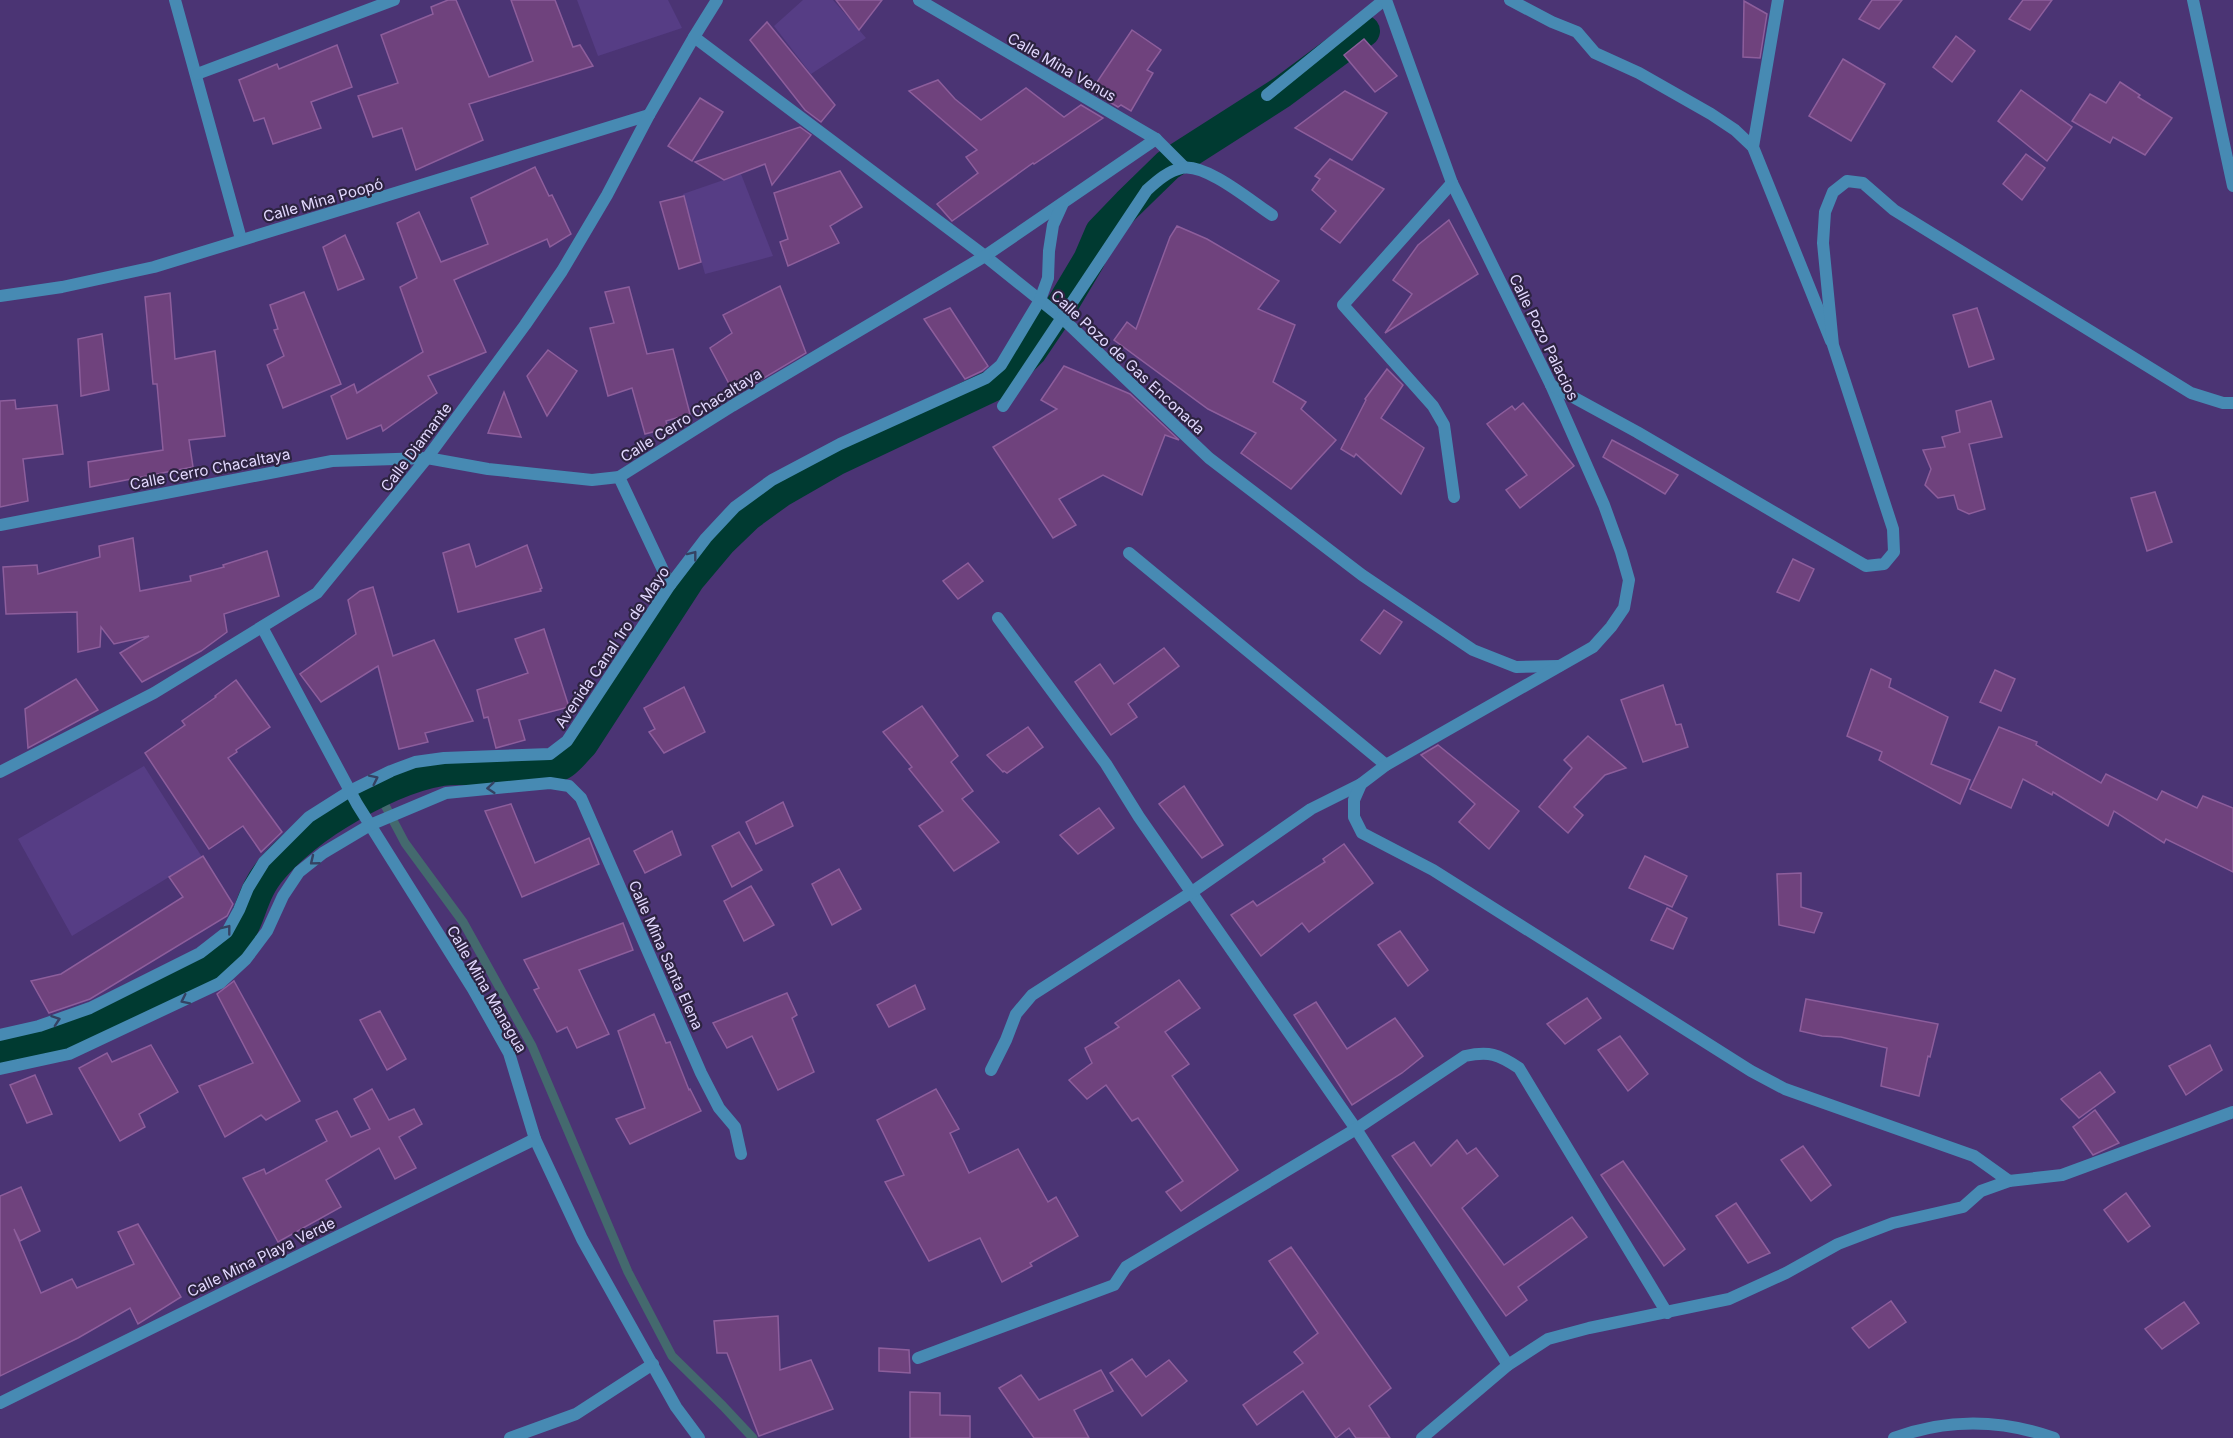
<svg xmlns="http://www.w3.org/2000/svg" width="2233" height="1438" viewBox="0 0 2233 1438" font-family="Inter,sans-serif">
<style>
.built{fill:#563d85}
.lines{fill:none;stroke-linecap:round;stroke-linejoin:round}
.stream{stroke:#44696e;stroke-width:9}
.canal{stroke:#003a31;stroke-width:32}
.building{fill:#6f427d;stroke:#8d5e9c;stroke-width:1.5}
.minor{stroke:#478ab3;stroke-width:12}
.tertiary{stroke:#478ab3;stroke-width:12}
.oneway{stroke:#354263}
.labels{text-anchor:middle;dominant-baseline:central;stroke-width:4.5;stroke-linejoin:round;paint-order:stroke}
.street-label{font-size:15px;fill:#e2d8fe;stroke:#2d2341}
</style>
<rect width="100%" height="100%" fill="#4b3474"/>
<g class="built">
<polygon points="577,0 668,0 682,28 598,56"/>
<polygon points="803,0 833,0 866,38 811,74 774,26"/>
<polygon points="741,174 773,256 705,274 683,194"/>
<polygon points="144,766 202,857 72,936 18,839"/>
</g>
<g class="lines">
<polyline class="stream" points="378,792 405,843 463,922 532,1046 628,1272 672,1356 723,1406 753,1438"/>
<path class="canal" d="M0,1049C56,1042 106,1016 157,993C173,986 201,975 214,965C222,959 230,949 235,941C247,925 250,905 259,888C272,861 313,829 338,814C369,795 405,776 442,770C473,765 539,780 563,763C570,758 576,750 582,744L689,579L721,541L748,515L781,491L835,460L1000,382L1031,351L1064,302L1089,260L1101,232L1128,204L1168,165L1282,92L1364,31"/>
</g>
<g class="building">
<polygon points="448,0 456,0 489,77 533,61 511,0 555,0 573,47 580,45 593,66 469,104 483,140 416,170 402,128 373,137 358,96 398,83 381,35 433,14 431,7"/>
<polygon points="836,0 882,0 859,30"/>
<polygon points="1872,0 1902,0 1879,29 1859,19"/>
<polygon points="2023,0 2052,0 2030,30 2009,19"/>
<polygon points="1744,1 1767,14 1760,58 1743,57"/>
<polygon points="767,22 835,105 821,122 805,110 750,40"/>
<polygon points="1132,30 1161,50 1147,70 1153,73 1131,111 1121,105 1118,107 1091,91"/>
<polygon points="1956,36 1975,51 1952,82 1933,67"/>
<polygon points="1364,39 1397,76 1375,92 1344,55"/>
<polygon points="337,45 352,87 311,102 321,128 273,144 264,118 254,121 239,80 277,64 279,69"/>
<polygon points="1843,59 1885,84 1851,141 1809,116"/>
<polygon points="938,80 955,99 981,120 1026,88 1064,117 1081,105 1103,118 1034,164 1033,163 952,221 937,204 978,173 966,157 977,150 909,91"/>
<polygon points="2120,82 2140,95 2138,97 2172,118 2145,155 2113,137 2110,143 2072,121 2090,94 2106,103"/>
<polygon points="2021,90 2072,127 2047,161 1998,121"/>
<polygon points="1345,91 1387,113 1352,160 1295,128"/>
<polygon points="700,98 723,112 692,161 668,146"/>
<polygon points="800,127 811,135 772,185 765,164 724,180 695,162"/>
<polygon points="2026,154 2045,168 2022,200 2003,184"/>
<polygon points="1330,159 1384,189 1340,243 1321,229 1336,211 1312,190 1320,179 1315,176"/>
<polygon points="535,167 549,196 552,195 571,234 550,247 547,239 454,280 486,352 428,376 437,393 383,431 381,425 347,439 331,396 354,384 357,393 423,352 400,287 417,278 397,223 419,212 441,262 488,244 471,198"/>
<polygon points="840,171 862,207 830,226 839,243 788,266 780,242 788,239 774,193"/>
<polygon points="684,196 701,262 679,269 660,202"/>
<polygon points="1449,220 1478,274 1385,333 1412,294 1393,280 1418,245"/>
<polygon points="1177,226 1207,239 1279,281 1258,309 1295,325 1273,382 1306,402 1301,409 1336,440 1291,489 1241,453 1256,433 1208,409 1114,340 1127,322 1136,329 1170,237"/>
<polygon points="345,235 364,279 338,290 323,247"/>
<polygon points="780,286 806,353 735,395 710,348 732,333 723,315"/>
<polygon points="629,287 647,354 673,349 690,414 666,421 668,428 645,434 632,388 608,396 590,328 614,323 605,292"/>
<polygon points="304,292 341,384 283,408 267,365 284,356 274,330 278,329 270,305"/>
<polygon points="170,293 175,359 215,351 225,436 189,440 193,467 90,487 88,462 163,450 157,384 153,384 145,297"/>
<polygon points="950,308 988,366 982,371 965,379 924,319"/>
<polygon points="1977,308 1994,359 1969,367 1953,315"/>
<polygon points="102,334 109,390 81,396 78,339"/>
<polygon points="548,350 577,371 547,416 527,376"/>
<polygon points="1064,366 1130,394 1179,440 1165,435 1142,495 1103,475 1059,499 1076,525 1053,538 993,447 1057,409 1041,400"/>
<polygon points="1387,369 1403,385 1381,418 1424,448 1401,494 1356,454 1354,457 1341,449 1366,400 1365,399"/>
<polygon points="504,392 521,437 488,433"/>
<polygon points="15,400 16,409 57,405 63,454 23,459 28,501 0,507 0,401"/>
<polygon points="1991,401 2002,437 1969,444 1985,509 1969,514 1958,509 1954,495 1938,498 1925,485 1931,469 1923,450 1945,447 1942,437 1960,432 1956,411"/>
<polygon points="1523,403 1574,466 1520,508 1506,490 1527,475 1487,424 1512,406 1515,410"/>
<polygon points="1612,440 1678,475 1665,494 1603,457"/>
<polygon points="2155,492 2172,542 2147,551 2131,498"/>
<polygon points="133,538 140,591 191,581 190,576 224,567 223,565 267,551 279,596 224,614 227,632 201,651 142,682 120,653 149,636 114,644 101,627 100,647 78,652 77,612 6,614 3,567 37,565 38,574 100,557 99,546"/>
<polygon points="469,544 476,567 527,545 542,588 540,589 541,591 458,612 443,553"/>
<polygon points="1793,559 1814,569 1799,601 1777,592"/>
<polygon points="968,563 983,581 958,599 943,581"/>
<polygon points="373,587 393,656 434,640 473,721 425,733 428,742 399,749 378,666 321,702 300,674 356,634 348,600 360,591"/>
<polygon points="1384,610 1402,622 1380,654 1361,640"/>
<polygon points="544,629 569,707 519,720 525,740 496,748 488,717 484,718 477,690 528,673 515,639"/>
<polygon points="1164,648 1179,666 1128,704 1137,717 1111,735 1075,682 1100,664 1114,684"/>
<polygon points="1871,669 1891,679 1889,687 1948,717 1931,764 1970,780 1960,804 1879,760 1882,752 1847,736"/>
<polygon points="1995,670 2015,679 2001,711 1980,702"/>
<polygon points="76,679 98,710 28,748 25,709"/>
<polygon points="236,680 270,727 236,750 237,752 228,758 282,832 261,852 243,826 209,849 145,753 185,725 182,721 216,697 215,696"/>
<polygon points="1663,685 1676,725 1681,724 1688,747 1643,762 1621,700"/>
<polygon points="684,687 705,732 664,753 649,732 655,729 644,708"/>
<polygon points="922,706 958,756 951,762 973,791 962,799 999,842 954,871 919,826 943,811 909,769 912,767 883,732"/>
<polygon points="1028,727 1043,747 1007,773 1004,771 1003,772 987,755"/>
<polygon points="1999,727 2037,742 2036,745 2101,783 2106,774 2157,800 2162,791 2197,808 2203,796 2233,808 2233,872 2166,839 2164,843 2114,811 2108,826 2053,792 2052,795 2023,779 2011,808 1970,789"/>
<polygon points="1588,736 1626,768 1605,775 1574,807 1583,815 1568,833 1539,807 1572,768 1564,760"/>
<polygon points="1438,745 1519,811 1489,849 1459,822 1475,804 1421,755"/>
<polygon points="1184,786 1223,845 1202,858 1159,804"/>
<polygon points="783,802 793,826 756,844 746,822"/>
<polygon points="511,804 535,863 589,838 599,864 522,897 485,811"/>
<polygon points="1099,808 1114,828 1078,854 1060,835"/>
<polygon points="672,831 681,855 645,873 634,851"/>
<polygon points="739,832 762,870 732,887 712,846"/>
<polygon points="1344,844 1373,883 1309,932 1302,923 1261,956 1231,915 1253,901 1257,906 1325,862 1323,859"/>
<polygon points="203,856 233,904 227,916 90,999 49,1013 31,981 61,974 183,897 169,877"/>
<polygon points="1645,856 1687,876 1672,907 1629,888"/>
<polygon points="839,869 861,909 832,925 812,884"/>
<polygon points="1801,873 1801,907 1822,913 1814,933 1779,925 1777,874"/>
<polygon points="751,886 774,925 744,941 724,901"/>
<polygon points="1667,908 1687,918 1673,949 1651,940"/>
<polygon points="623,923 633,950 579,970 609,1034 577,1048 567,1027 557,1032 534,990 539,988 524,960"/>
<polygon points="1400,931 1428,970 1408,986 1378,945"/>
<polygon points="1179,980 1200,1008 1165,1032 1189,1064 1172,1076 1238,1170 1181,1211 1166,1192 1183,1181 1138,1118 1132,1121 1106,1085 1087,1099 1069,1080 1092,1063 1085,1048 1119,1027 1115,1023"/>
<polygon points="234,981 300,1101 266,1120 261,1115 225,1137 199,1086 253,1063 217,994"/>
<polygon points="915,985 925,1009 889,1027 877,1005"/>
<polygon points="787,993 797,1015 792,1018 814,1072 778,1090 752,1036 727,1048 713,1023"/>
<polygon points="1587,998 1601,1018 1565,1044 1547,1024"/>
<polygon points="1806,999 1938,1024 1930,1057 1928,1056 1919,1096 1881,1086 1887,1048 1841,1037 1822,1036 1800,1031"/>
<polygon points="1316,1002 1347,1049 1395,1018 1423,1056 1402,1073 1352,1105 1294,1015"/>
<polygon points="380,1011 406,1059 387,1070 360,1020"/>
<polygon points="654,1014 666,1043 670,1042 689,1090 690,1089 701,1111 630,1144 616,1119 645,1108 618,1031"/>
<polygon points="1620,1036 1648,1074 1628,1091 1598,1050"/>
<polygon points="151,1045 178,1092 139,1114 145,1127 120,1141 79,1068 107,1053 112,1062"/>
<polygon points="2210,1045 2222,1070 2186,1095 2169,1066"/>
<polygon points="2100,1072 2115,1092 2079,1118 2061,1099"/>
<polygon points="35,1075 52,1114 27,1123 10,1085"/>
<polygon points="372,1089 389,1120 414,1109 422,1124 399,1137 416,1168 395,1179 379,1148 326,1180 341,1207 278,1242 243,1178 264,1169 266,1174 327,1141 316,1120 337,1111 351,1137 370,1129 354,1099"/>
<polygon points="936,1089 959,1129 950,1133 969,1173 1018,1149 1048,1202 1056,1197 1078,1236 1030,1263 1032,1266 1002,1282 980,1238 929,1261 885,1182 904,1175 877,1120"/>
<polygon points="2095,1110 2119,1143 2093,1155 2073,1127"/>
<polygon points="1457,1140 1467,1154 1476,1148 1498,1176 1462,1208 1504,1265 1572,1217 1587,1237 1518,1287 1527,1300 1506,1316 1392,1156 1414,1142 1431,1166"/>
<polygon points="1803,1146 1831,1185 1811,1201 1781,1160"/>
<polygon points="1623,1161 1685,1249 1664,1266 1601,1175"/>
<polygon points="21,1187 40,1231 20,1241 14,1229 41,1293 72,1279 77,1288 134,1264 118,1232 138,1224 181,1297 138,1324 130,1308 78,1338 0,1376 0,1196"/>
<polygon points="2126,1193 2150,1226 2128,1242 2104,1210"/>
<polygon points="1736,1203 1770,1253 1748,1263 1716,1216"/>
<polygon points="1291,1247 1391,1388 1369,1406 1390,1438 1356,1438 1349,1428 1336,1438 1303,1391 1257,1425 1243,1405 1303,1363 1294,1352 1318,1333 1269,1261"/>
<polygon points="1891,1301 1906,1322 1869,1348 1852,1328"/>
<polygon points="2184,1302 2199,1323 2162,1349 2145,1329"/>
<polygon points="778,1316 780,1370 811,1360 833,1409 759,1436 727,1353 717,1353 714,1321"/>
<polygon points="879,1348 909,1350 910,1373 879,1371"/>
<polygon points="1132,1359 1146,1377 1169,1360 1187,1381 1142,1416 1110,1373"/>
<polygon points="1101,1370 1113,1391 1074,1410 1089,1438 1034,1438 999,1388 1021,1375 1039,1400"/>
<polygon points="910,1392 940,1393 940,1415 970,1416 970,1438 910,1438"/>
</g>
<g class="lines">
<g class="minor">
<polyline points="175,0 241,239"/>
<polyline points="919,0 1156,139 1184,167"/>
<polyline points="1510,0 1552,22 1577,32 1595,53 1639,73 1711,114 1735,130 1753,147"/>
<polyline points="1778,0 1753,147 1831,341"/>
<polyline points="694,37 985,256 1061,317 1209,458 1362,575 1473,650 1516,667 1559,666"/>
<polyline points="197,74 394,0"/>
<polyline points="1267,95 1384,0"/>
<polyline points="1452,183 1343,305 1433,406 1444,425 1454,497"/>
<polyline points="0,296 62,287 154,267 649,115"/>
<path d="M1003,406L1147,190C1157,181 1168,171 1182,168C1206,163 1252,202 1272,215"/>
<polyline points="619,477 670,585"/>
<polyline points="0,525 332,461 427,458 488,469 592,480 619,477 732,406 985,256 1156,139"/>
<polyline points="1129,553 1386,765"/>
<polyline points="998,618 1106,764 1139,817 1356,1129 1508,1365"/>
<polyline points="262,627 357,804 473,989 509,1053 535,1139 582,1239 676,1407 699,1438"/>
<polyline points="0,1035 39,1026 90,1008 200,953 227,932 239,910 248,888 264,862 309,817 350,791 391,771 415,762 444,758 550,754 567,741 670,585 706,538 735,507 772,480 840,444 986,378 1001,365 1040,300 1048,278 1049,251 1053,225 1063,203"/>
<polyline points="0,1069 69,1054 220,983 246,959 267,931 283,896 299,872 323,853 370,825 446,793 550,783 569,786 581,798 701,1073 719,1108 735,1127 741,1154"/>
<polyline points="991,1070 1006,1040 1016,1014 1032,995 1192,892 1311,809 1361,784"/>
<polyline points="2009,1181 2062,1175 2233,1112"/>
<path d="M918,1358L1114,1285L1126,1267L1356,1129L1465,1056C1489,1051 1498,1054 1519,1068L1667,1313"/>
<polyline points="0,1403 535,1139"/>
<polyline points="510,1438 576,1414 653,1364"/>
<polyline points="1422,1438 1508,1365 1548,1339 1589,1328 1729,1299 1786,1273 1838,1244 1893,1223 1963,1207 1981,1191 2009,1181 1974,1156 1785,1089 1751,1071 1433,870 1362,833 1354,817 1354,800 1361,784 1386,765 1593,647 1611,627 1624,608 1629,580 1621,552 1604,505 1551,385"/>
<path d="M1894,1438C1948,1418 2000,1419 2054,1438"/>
</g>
<g class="tertiary">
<polyline points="1386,0 1452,183 1551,385 1637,432 1866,566 1884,564 1894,552 1893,529 1833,345 1823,243 1825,212 1833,192 1847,181 1863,183 1894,210 2191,393 2223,403 2233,403"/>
<polyline points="2193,0 2233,186"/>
<polyline points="0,772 154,693 317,593 427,458 525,325 562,271 607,195 649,115 694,37 717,0"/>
</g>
</g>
<defs><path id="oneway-chevron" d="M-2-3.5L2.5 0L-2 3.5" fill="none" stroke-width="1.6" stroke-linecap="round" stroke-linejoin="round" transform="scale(1.5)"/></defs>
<g class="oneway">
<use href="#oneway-chevron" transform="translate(693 555) rotate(-52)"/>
<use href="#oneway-chevron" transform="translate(374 779) rotate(-26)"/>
<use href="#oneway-chevron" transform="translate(491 788) rotate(175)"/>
<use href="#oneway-chevron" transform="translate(314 861) rotate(141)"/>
<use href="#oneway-chevron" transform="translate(227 929) rotate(-52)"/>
<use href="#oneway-chevron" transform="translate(185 1000) rotate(154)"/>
<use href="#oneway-chevron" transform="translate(56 1020) rotate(-19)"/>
</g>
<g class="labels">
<g class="street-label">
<text transform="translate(1062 67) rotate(30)">Calle Mina Venus</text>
<text transform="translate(323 200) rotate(-16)">Calle Mina Poopó</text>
<text transform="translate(1544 337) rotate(64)">Calle Pozo Palacios</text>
<text transform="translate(1128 362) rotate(43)">Calle Pozo de Gas Enconada</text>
<text transform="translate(691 415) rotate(-32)">Calle Cerro Chacaltaya</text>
<text transform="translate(416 447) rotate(-53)">Calle Diamante</text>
<text transform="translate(210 469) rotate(-11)">Calle Cerro Chacaltaya</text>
<text transform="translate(612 647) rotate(-56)">Avenida Canal 1ro de Mayo</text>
<text transform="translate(666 955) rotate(66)">Calle Mina Santa Elena</text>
<text transform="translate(487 989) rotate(60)">Calle Mina Managua</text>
<text transform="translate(261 1257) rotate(-26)">Calle Mina Playa Verde</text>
</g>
</g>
</svg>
